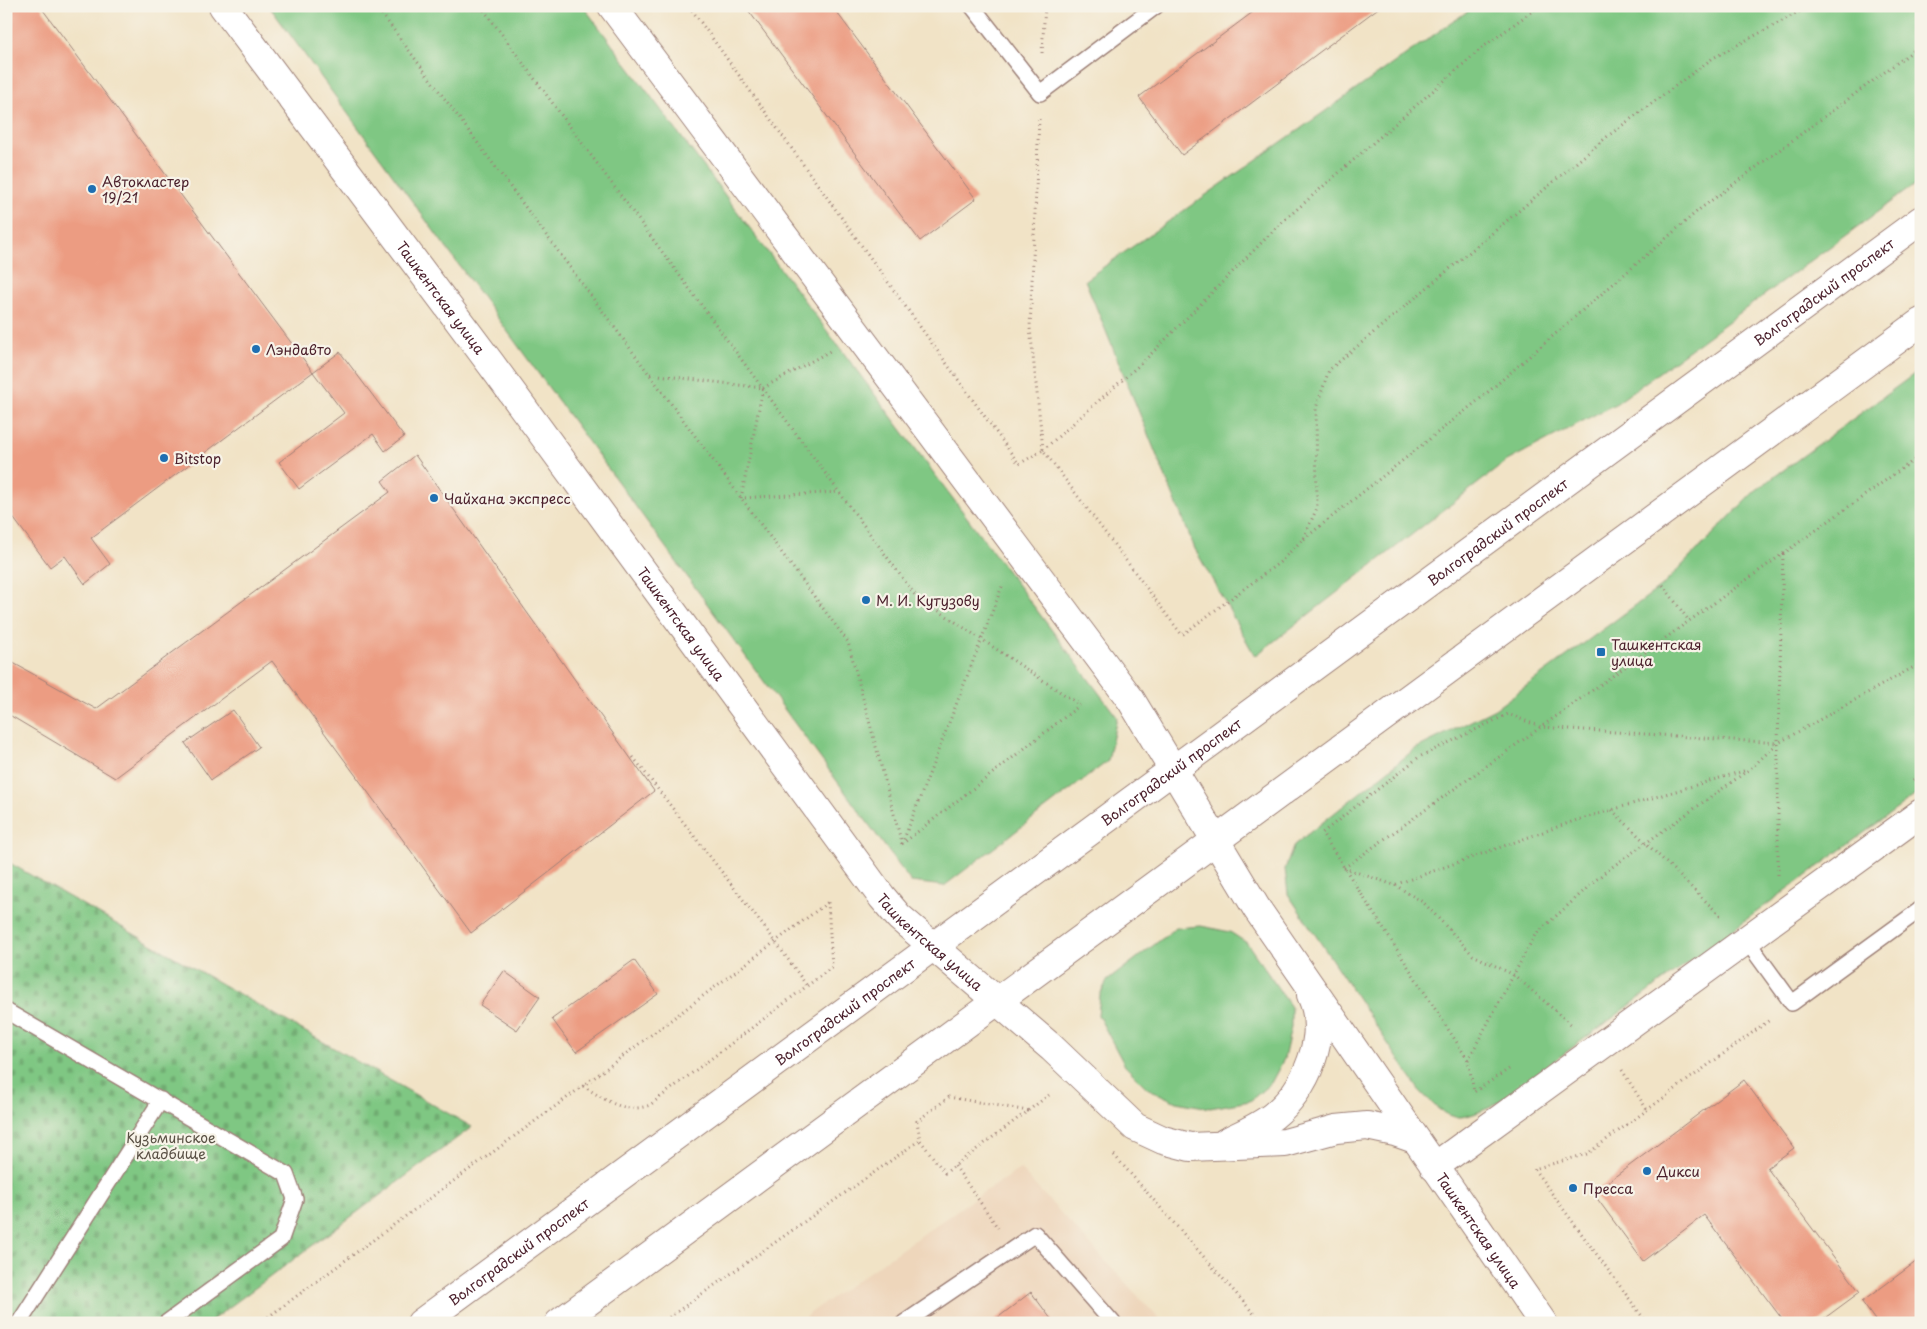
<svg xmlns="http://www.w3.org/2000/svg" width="1927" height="1329" viewBox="0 0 1927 1329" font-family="'Playpen Sans',sans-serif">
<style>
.built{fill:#eed6bb}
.grass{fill:#7fc783;stroke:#647357}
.cemetery{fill:url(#cemetery-stones);stroke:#647357}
.building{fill:#ec9c82}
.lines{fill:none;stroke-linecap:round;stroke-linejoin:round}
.lane-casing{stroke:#9e8178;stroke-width:18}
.street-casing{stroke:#9e8178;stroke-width:30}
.secondary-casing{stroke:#9e8178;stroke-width:30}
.primary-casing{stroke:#9e8178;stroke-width:30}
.path{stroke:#9e8178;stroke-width:3;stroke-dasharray:1 4;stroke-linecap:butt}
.lane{stroke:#fff;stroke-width:15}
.street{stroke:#fff;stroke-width:28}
.secondary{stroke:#fff;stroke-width:28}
.primary{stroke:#fff;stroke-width:28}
.poi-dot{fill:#1f6fb2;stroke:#f7f3e8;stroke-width:2}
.labels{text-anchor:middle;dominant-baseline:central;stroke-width:4.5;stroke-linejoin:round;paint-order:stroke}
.poi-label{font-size:14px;fill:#4a1f2b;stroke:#f7f3e8;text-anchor:start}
.street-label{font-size:14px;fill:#4a1f2b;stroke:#f7f3e8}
.park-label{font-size:14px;fill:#5a5145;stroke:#f7f3e8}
</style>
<defs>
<pattern id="cemetery-stones" width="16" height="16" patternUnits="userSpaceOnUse" patternTransform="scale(1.25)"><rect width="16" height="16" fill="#7fc783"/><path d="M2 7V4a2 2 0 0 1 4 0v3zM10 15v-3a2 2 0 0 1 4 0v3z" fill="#6faa71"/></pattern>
</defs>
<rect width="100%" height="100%" fill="#f7f3e8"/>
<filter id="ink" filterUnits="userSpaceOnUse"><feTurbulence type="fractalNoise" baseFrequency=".02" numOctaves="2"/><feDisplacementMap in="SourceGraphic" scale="10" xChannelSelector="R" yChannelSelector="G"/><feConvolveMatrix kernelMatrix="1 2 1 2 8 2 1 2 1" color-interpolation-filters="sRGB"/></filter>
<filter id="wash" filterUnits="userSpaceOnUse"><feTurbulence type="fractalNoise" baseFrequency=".0096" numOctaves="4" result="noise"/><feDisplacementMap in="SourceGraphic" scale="20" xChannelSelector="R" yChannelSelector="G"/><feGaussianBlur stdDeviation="1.12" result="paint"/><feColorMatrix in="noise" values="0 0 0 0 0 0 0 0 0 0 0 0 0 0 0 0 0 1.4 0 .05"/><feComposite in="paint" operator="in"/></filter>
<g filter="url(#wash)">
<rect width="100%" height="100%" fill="#f1e3c6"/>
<polygon class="built" points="1020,1169 1163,1323 796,1323 976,1197"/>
<g class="grass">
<polygon points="269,6 583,6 1117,717 1108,761 944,886 911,882"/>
<polygon points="1475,6 1921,6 1921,180 1617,403 1507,461 1255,656 1195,549 1085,280"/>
<path d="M1921,369V791L1493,1106C1453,1124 1449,1121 1419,1090L1288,894L1285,869L1294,845L1415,749L1495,709L1663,585L1755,491Z"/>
<polygon points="1201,926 1230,932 1247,943 1291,1007 1291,1027 1284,1059 1271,1083 1250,1101 1210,1108 1176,1102 1147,1088 1125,1066 1098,1015 1100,995 1107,981 1176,928"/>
</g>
<polygon class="cemetery" points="6,861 472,1127 208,1323 6,1323"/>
<g id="blocks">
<g class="building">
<polygon points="6,6 40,6 313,372 91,538 110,564 85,584 65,556 50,567 6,508"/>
<polygon points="745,6 832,6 976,199 920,241"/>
<polygon points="1261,6 1381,6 1182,155 1139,97"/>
<polygon points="340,352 404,437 385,451 373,434 299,489 279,462 344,413 313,372"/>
<polygon points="415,455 654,791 471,933 272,661 115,778 6,713 6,659 96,709 390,492 382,481"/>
<polygon points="233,710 259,747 211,780 185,743"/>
<polygon points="634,960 658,994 576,1052 552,1019"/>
<polygon points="504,971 540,997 517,1030 480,1005"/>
<polygon points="1744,1080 1794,1148 1767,1168 1860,1292 1818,1323 1785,1323 1704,1215 1643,1261 1593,1193"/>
<polygon points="1921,1258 1921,1323 1877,1323 1862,1302"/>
<polygon points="1031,1292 1054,1323 991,1323"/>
</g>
</g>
</g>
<g filter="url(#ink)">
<use href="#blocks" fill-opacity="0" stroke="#9e8178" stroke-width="1"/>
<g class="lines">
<g class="lane-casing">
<g id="lane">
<polyline points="972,6 1040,93 1156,6"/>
<polyline points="1747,941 1792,1003 1921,909"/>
<polyline points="6,1011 286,1174 295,1199 281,1239 166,1323"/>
<polyline points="19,1323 161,1100"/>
<polyline points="904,1323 1035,1234 1113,1323"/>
</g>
</g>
<g class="street-casing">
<polyline id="street" points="1434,1167 1921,813"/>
</g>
<g class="secondary-casing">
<g id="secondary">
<path id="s1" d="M223,6L491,364L882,897L899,917L1052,1048L1135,1127L1163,1140L1190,1147L1285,1143L1336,1129L1367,1126L1395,1132L1415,1139"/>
<path id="s2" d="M612,6L1131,700L1257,909L1543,1323"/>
<path d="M1226,1142C1242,1134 1259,1127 1273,1116C1306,1090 1330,1035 1311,995"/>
</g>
</g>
<g class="primary-casing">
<g id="primary">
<path id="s3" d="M421,1323L1921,220"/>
<polyline points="559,1323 1921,322"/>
</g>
</g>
<g class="path">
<polyline points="376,6 848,642 902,844"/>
<polyline points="481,6 915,595 1080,705 902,844"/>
<polyline points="689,6 1019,464 1043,450 1182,635 1280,562 1303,539 1317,508 1316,408 1329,370 1608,136 1713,58 1810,6"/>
<polyline points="1042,53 1045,6"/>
<polyline points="1039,119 1030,328 1043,449"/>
<polyline points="650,374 763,388 741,498 839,492"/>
<polyline points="763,388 830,351"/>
<polyline points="1043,450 1145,360 1280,224 1482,48 1539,6"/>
<polyline points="1304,539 1481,398 1700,209 1921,45"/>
<polyline points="1663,585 1689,621"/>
<polyline points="633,757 775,941 807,986"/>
<polyline points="1913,780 1921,774"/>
<polyline points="1612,810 1723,918"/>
<polyline points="902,844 1003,584"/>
<polyline points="1344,868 1921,455"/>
<polyline points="1344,868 1394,885 1574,821 1747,770"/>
<polyline points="1778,875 1778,743 1783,553"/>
<polyline points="1395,885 1424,903 1473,955 1514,975 1573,1026"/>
<polyline points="1468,1060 1535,935 1605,872 1750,769 1778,743 1921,663"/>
<polyline points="1509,1069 1474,1092 1468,1060 1322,833 1419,757 1508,714 1541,727 1778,743"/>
<polyline points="1622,1070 1647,1110"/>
<path d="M583,1086C605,1099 623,1115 650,1105L832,967L828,902"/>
<polyline points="1028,1111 949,1097 917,1121 920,1140 945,1173 1049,1095"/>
<polyline points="1114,1155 1262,1323"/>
<polyline points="955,1166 998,1228"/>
<polyline points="260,1323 583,1086 828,902"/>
<polyline points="661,1323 920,1140"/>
<polyline points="1647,1323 1534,1169 1587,1154 1771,1019"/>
</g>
<use href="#lane" class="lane"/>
<use href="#street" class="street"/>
<use href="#secondary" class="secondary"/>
<use href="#primary" class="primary"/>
</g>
</g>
<g class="poi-dot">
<circle cx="92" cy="189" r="5"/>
<circle cx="256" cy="349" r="5"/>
<circle cx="164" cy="458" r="5"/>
<circle cx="434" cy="498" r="5"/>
<circle cx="866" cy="600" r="5"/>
<rect x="1596" y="647" width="10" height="10" rx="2.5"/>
<circle cx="1647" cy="1171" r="5"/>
<circle cx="1573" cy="1188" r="5"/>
</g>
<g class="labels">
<g class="poi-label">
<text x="102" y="181">Автокластер<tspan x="102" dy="16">19/21</tspan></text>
<text x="266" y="349">Лэндавто</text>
<text x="174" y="458">Bitstop</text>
<text x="444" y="498">Чайхана экспресс</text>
<text x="876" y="600">М. И. Кутузову</text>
<text x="1611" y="644">Ташкентская<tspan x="1611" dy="16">улица</tspan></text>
<text x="1657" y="1171">Дикси</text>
<text x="1583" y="1188">Пресса</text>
</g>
<g class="street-label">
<text stroke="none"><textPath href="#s3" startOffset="1741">Волгоградский проспект</textPath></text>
<text stroke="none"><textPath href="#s1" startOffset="364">Ташкентская улица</textPath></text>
<text stroke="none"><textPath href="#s3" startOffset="1336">Волгоградский проспект</textPath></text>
<text stroke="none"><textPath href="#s1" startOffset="769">Ташкентская улица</textPath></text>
<text stroke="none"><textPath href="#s3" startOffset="931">Волгоградский проспект</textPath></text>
<text stroke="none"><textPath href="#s1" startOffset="1174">Ташкентская улица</textPath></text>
<text stroke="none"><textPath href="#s3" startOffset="526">Волгоградский проспект</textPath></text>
<text stroke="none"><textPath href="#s2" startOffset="1501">Ташкентская улица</textPath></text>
<text stroke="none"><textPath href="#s3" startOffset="121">Волгоградский проспект</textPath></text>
</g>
<g class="park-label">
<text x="171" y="1137">Кузьминское<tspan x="171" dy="16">кладбище</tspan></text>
</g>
</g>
<rect width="1927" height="1329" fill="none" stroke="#f7f3e8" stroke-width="25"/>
</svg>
